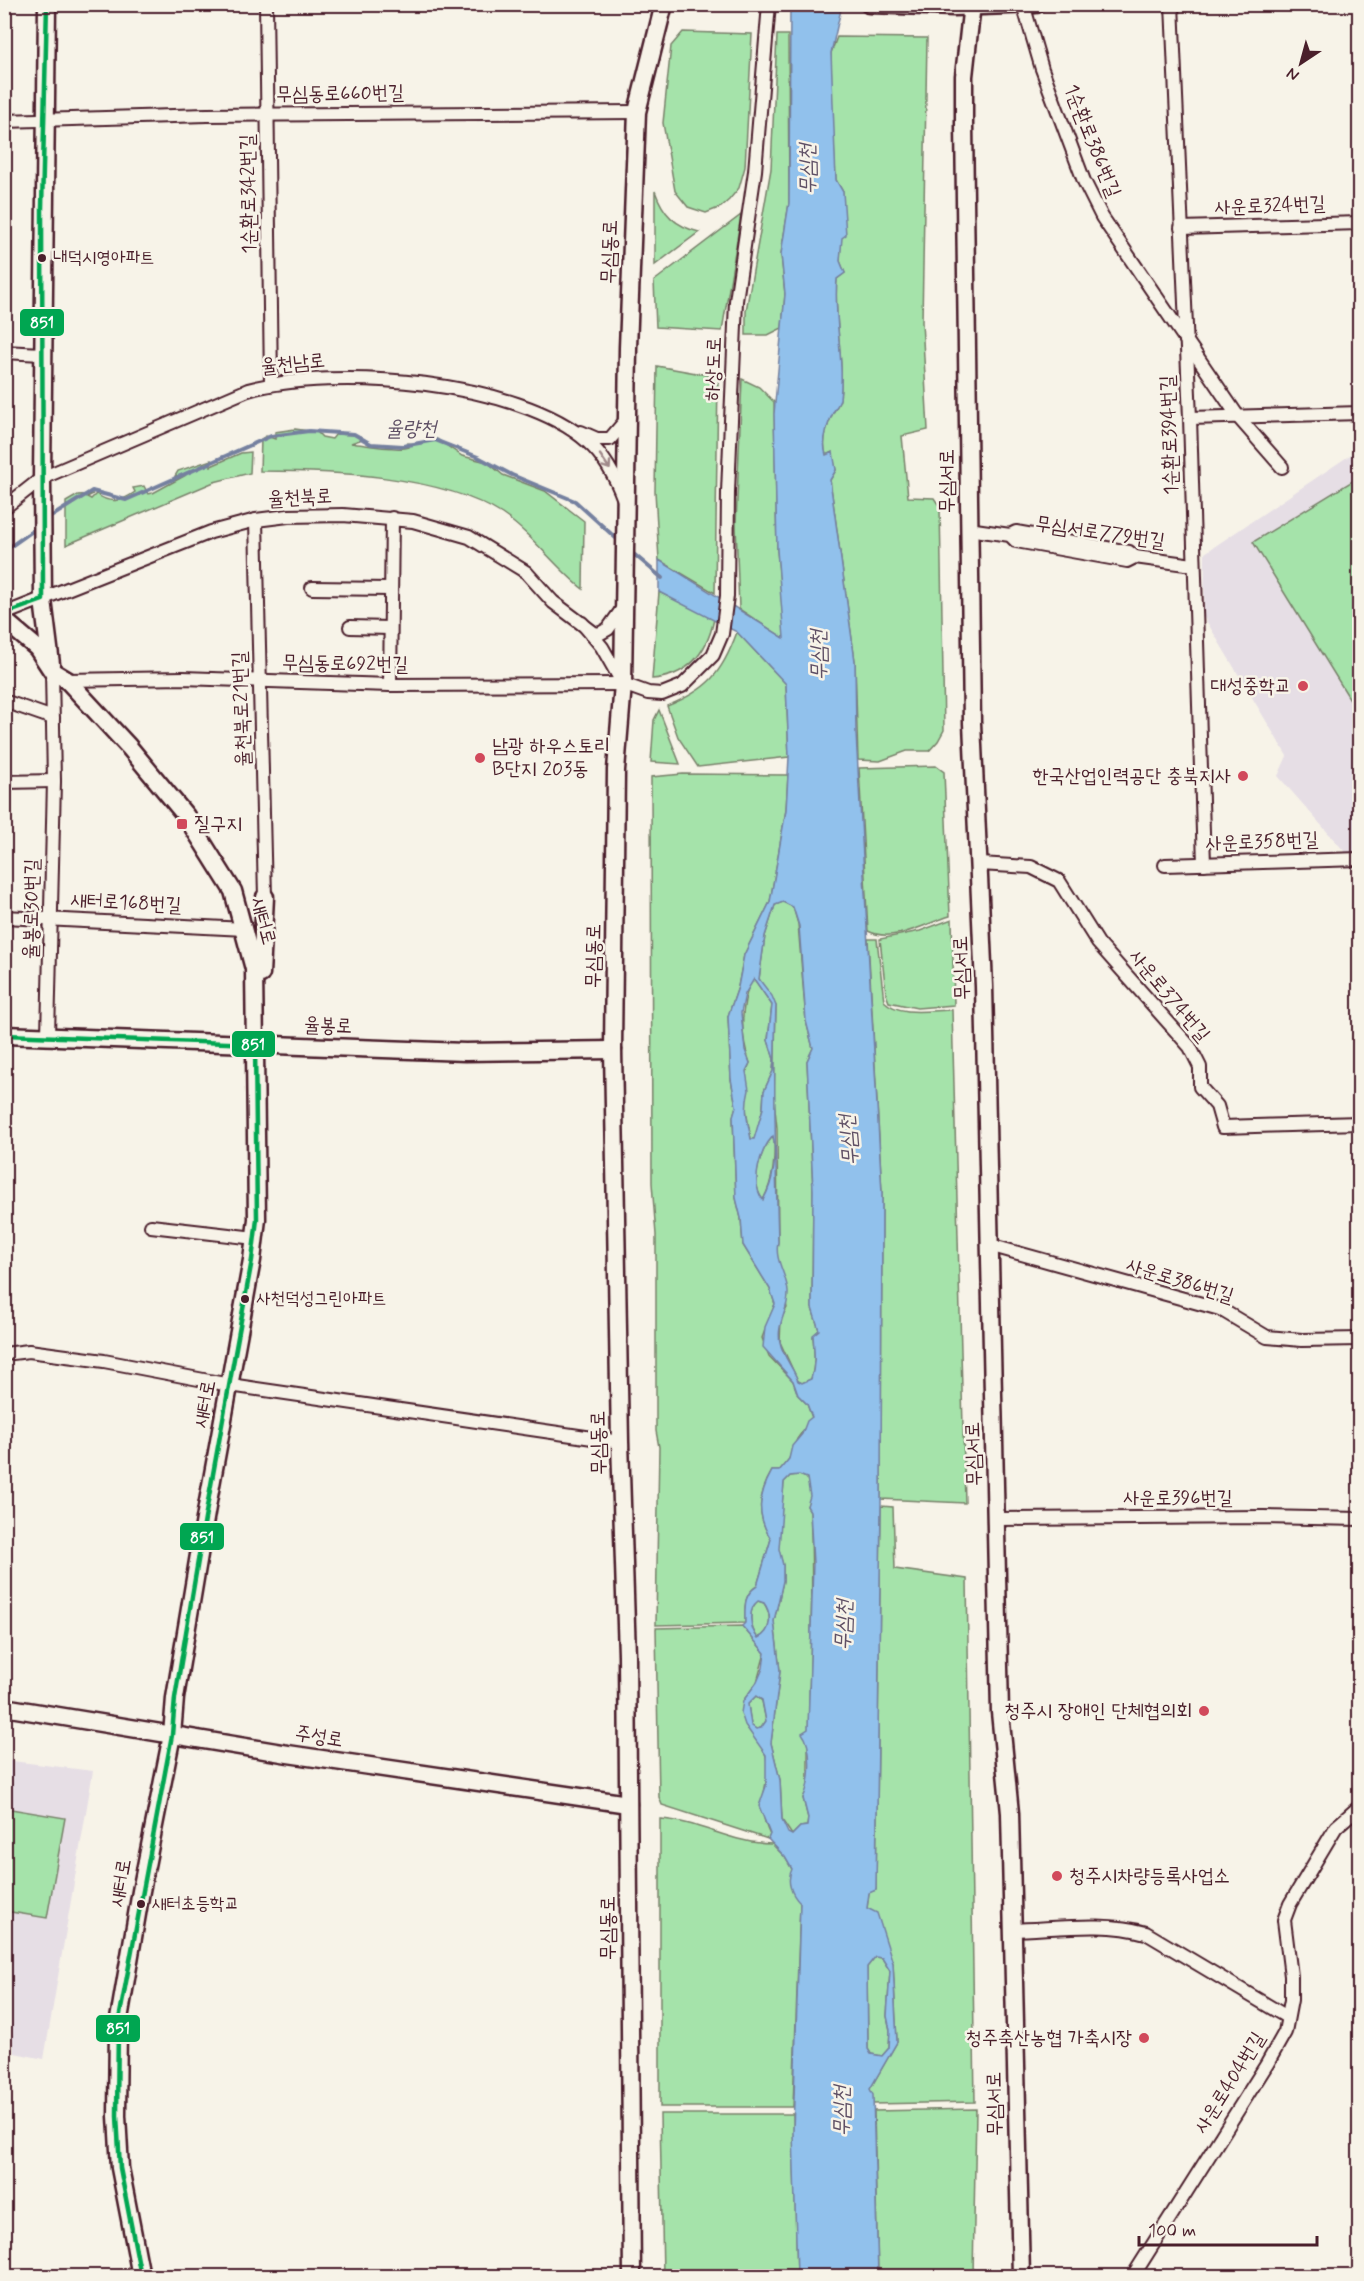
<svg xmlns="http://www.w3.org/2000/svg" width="1364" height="2281" viewBox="0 0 1364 2281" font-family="Mynerve,'Poor Story',sans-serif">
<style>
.built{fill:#e6dee5}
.green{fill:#a5e3aa;stroke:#78816a;stroke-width:1.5}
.water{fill:#91c1ec;stroke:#75809f;stroke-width:1.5;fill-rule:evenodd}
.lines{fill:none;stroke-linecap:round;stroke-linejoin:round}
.stream{stroke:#75809f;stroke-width:4}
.street-casing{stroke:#4a1f2b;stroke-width:16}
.secondary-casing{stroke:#4a1f2b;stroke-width:21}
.street{stroke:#f7f3e8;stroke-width:12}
.secondary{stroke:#f7f3e8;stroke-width:16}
.bus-1-casing{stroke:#f7f3e8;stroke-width:9}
.bus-1{stroke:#00a651;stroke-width:4.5}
.oneway{stroke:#a0898a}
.bus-dot{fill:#4a1f2b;stroke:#f7f3e8;stroke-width:2}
.poi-dot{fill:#d1495b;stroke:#f7f3e8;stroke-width:2}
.labels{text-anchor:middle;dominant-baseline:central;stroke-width:5;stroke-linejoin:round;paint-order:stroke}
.bus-label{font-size:18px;fill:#4a1f2b;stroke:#f7f3e8;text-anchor:start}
.street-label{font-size:20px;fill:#4a1f2b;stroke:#f7f3e8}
.poi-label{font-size:20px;fill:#4a1f2b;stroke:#f7f3e8;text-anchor:end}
.water-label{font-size:21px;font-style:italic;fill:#5f5065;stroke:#f7f3e8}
.line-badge{stroke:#f7f3e8;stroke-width:2}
.badge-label{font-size:16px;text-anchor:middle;font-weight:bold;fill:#fff}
</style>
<rect width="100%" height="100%" fill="#f7f3e8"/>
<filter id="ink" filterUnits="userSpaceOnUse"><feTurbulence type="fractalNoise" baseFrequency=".0167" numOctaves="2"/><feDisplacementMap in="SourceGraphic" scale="12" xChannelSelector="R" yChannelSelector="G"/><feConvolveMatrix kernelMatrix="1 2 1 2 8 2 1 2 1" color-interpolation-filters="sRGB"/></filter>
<g filter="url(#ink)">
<g class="built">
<polygon points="1359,449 1359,852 1345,852 1278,776 1287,756 1204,617 1205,553"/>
<polygon points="4,1760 93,1771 44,2059 5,2051"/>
</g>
<g class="green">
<polygon points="683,32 752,34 745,167 739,188 729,200 721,207 706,213 688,207 675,191 663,123 671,46"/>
<polygon points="777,35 788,35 789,203 781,254 785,294 782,328 768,335 746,335 746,311 771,169"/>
<path d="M837,37L927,38L922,322L928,430L902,436L908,497L934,498L940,507L944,730L938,741L929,751H907L880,761L858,760L855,661L830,480L836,470L832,452L826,455C822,442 826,428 832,415C834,410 839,405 840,399C845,359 833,318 837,279L845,273L840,261L843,192L836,180L832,110L831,53Z"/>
<path d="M655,191C663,214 675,226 699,232L655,265Z"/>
<polygon points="741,215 722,331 656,327 654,281"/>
<polygon points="657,366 718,377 715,593 659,560 655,491"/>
<polygon points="742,379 759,387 774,402 777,550 785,639 739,609 736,524"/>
<path d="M295,429L317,432L322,437L332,439L336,434L357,435L360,436V440L351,443C366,445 398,451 409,447L408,443L419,444L437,439L462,456L487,462L503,475L545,491L584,521L583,589C554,566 533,535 502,514C442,475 331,471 260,471L261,439L266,436L275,439V432Z"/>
<path d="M251,452L250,473L214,482L66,545V502L78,495L93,494L87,497L91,499L96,494C110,504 121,502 135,492L133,488L144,486L148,494L153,493L186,475L175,476L178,471L211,460V466L241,453Z"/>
<polygon points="1359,477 1360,713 1359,714 1253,542"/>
<path d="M659,592L714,619C707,653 689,676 652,679Z"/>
<path d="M737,632L786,684L789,757L698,767L678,737L667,706C707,690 722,674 737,632Z"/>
<polygon points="659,710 680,764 651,762 654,720"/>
<path d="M936,766L944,772L950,916C926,923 893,944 868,931L859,768Z"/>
<path d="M683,774L788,775L786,810L770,902L744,955L738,987L728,1016L731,1079L736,1106L733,1117L736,1198L741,1218L743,1245L770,1289L775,1304L762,1338L769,1356L793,1381L798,1395L807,1404L812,1418L797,1439L789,1459L779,1471H772C758,1495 756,1515 771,1539L757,1586C743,1595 745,1607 745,1623L656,1625L659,1447L656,1431V1235L652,1183L651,777Z"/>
<path d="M783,902L793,907L798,924L806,1021L813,1048L807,1061L813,1190L812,1308L819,1330L813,1336C814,1351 816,1363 811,1379L802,1383L798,1381L780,1342L781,1319L787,1308L776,1252L778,1242L777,1128L774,1099L776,1006L759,979L765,936L775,905Z"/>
<polygon points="952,919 954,1005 917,1008 889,1002 886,994 880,939 920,931"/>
<path d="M868,939H877L884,1001C900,1017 931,1010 952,1010L965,1503L881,1499L882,1193Z"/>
<path d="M754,979L772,1005L768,1040L774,1059L773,1071L764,1091L763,1108L755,1139H751C747,1118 740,1082 750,1063C740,1035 740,1008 751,980Z"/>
<path d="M774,1135C775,1158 774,1179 763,1200C749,1183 760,1150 774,1135Z"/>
<polygon points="766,1215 774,1230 772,1246 768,1237"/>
<path d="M799,1475L807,1478L811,1496L807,1506L810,1511C815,1603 807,1695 808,1788L803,1798L808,1818L807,1826L800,1827L792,1835L782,1820L780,1780L771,1743L780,1671L774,1621L783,1581V1565L778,1549L784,1482L790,1476Z"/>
<polygon points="881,1506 893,1507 895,1569 967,1579 975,2102 873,2104 870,2089 897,2042 893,1963 867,1909 869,1892 876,1890"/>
<path d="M758,1601L764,1603C772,1615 772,1632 758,1638C750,1629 747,1609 758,1601Z"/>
<path d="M742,1626L765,1653L757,1682L743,1701C743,1708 743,1718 745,1724C750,1735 763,1744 766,1756C772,1787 753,1800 770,1835L768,1839L662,1805L659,1797L656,1628Z"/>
<polygon points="756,1696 762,1701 766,1721 761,1728 756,1729 751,1726 748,1704"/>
<polygon points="5,1808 65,1818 47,1918 5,1911"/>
<path d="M660,1819C699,1821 733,1844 772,1844L785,1857L792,1869L800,1903L793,2107H660Z"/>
<polygon points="875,1957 882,1958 890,1971 887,2016 890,2030 889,2048 882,2056 871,2054 868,2049 867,1967"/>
<polygon points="976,2109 973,2276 878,2276 874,2111"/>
<polygon points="660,2114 793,2114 797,2276 663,2276"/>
</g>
<path class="water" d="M790,5H842L831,53L836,180L843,192L846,235L842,238L840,261L845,273L837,279C833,318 845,359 840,399C839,405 834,409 832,415C826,428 822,442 826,455L833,452L836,470L830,480L855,661L856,734L882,1193L881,1506L876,1890L869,1893L867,1908L877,1913L893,1963L897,2042L870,2089L873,2095L878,2276H797L793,2132L800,1903C791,1894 786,1881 792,1869L785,1857L768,1839L770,1834L759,1806L766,1786V1755L745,1725L741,1713L743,1701L757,1682L763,1668L765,1653L742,1626L745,1623C745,1607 743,1595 757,1586L771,1539C756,1515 758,1496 772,1471H779L789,1459L792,1446L802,1434L807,1421L812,1417L807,1404L798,1395L793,1381L763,1347L765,1327L775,1304L770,1289L743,1245L741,1218L736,1198L733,1116L736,1106L731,1079L728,1016L738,987L744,955L770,902L786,810L789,757L786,684L737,632L659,592V560L784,638L777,550L774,414L785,294L781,254L789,203ZM783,902L793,907L799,926L806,1021L813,1048L807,1061L813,1190L812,1308L819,1330L813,1335C814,1351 816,1363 811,1379L802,1383L798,1381C793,1367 783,1357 780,1342C776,1324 789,1310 788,1292C787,1274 774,1261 778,1242C776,1163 773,1085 776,1006L772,996L759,979L765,936L775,905ZM754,979L772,1005L768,1040L774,1059L773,1071L764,1091L763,1108L754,1139H751C747,1118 744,1110 749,1090L746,1071L750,1063L745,1050L741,1013L745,994ZM773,1136C777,1156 774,1181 763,1200C750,1184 760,1150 773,1136ZM799,1475L807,1478L810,1496L807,1506L810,1511L813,1563L808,1729L802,1733C813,1747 811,1783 803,1798L808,1818L807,1826L800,1827L792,1835L788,1833L782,1820L780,1780L771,1743L780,1671L774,1621L783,1581V1565L779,1549L784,1482L790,1476ZM758,1601L764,1603C772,1614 772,1632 758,1638C750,1629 747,1609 758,1601ZM756,1696L762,1700L766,1721L761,1728L756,1729L751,1725L748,1704ZM875,1957L882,1958L890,1971L887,2016L890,2030L889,2048L882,2056L871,2054L868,2049L867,1967Z"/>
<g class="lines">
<g class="stream">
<polyline points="46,520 92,491 126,500 271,436 309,431 354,434 371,444 403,446 435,440 478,457 512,475 575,501 619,541"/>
<polyline points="629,550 662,578"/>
<polyline points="4,551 38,527"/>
</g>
<g class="street-casing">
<g id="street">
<polyline points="266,4 271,384"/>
<polyline points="1023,4 1042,69 1084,181 1102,217 1239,418 1282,467"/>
<polyline points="1172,4 1190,418 1204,864"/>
<polyline points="4,121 207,115 637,112"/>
<polyline points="1181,228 1360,223"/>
<polyline points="4,352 42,354"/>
<polyline points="1190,418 1360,413"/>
<polyline points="581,432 597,439 610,439 627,419"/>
<path d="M4,508L42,478L248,390C333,366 520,380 588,442C605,457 616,478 624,500"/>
<polyline points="256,520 265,897"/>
<polyline points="968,529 1010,535 1016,541 1127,561 1135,557 1193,565"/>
<polyline points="1010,535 1016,532 1129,552 1135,557"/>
<polyline points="312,588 390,589"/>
<polyline points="4,614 211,532 256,520 288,516 343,515 413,521 469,537 526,572 553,602 594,633 599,634 608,629 623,608"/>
<polyline points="582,623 602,647 623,684 648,693 662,694 682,686 713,655 722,634 727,596 728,492 736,301 755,171 769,4"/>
<polyline points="350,627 389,628"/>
<polyline points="67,680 183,678 390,685 623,684"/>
<polyline points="390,685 392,518"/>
<polyline points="4,701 53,718"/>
<polyline points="4,782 54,781"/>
<polyline points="980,864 1031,867 1059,881 1098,943 1190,1047 1200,1067 1200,1087 1217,1106 1223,1127 1360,1123"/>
<polyline points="1165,865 1360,859"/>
<polyline points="4,917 245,929"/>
<polyline points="48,1036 54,781 52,671"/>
<polyline points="151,1226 255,1238"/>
<polyline points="989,1245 1220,1309 1267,1337 1302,1340 1360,1339"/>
<polyline points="4,1354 29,1351 104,1361 230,1385 620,1442"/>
<polyline points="997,1519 1263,1517 1360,1519"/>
<path d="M1012,1930C1055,1929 1105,1921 1146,1933L1287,2017"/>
<polyline points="1133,2276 1267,2064 1285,2032 1291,2000 1291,1976 1284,1920 1290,1904 1336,1827 1360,1806"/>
</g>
</g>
<g class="secondary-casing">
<g id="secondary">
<polyline points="47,4 42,478 43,600 51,664"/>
<polyline points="869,4 954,7 1036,4"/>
<polyline points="972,4 964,76 964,124 972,723 984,986 1000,1712 1010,1813 1021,2276"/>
<polyline points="4,620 37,648 52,671 67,680 129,747 186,816 233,891 254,969 257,1219 252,1260 207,1507 175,1698 172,1735 141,1891 118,2025 117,2116 120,2168 141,2276"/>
<polyline points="261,974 265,897"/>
<polyline points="4,1035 465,1052 613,1050"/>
<polyline points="4,1707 288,1754 628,1804"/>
<polyline points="632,2276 627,1655 620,1442 613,1050 616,770 623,684 628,348 637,112 664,4"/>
</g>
</g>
<use href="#street" class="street"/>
<use href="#secondary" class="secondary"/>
<g class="bus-1-casing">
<g id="bus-1">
<polyline points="883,4 954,7 1022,4"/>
<polyline points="4,614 43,600 42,208 47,4"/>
<polyline points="4,1035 255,1044 257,1219 252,1260 207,1507 175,1698 172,1735 118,2025 117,2116 120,2168 141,2276"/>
</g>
</g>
<use href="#bus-1" class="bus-1"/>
</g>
<defs><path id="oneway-shaft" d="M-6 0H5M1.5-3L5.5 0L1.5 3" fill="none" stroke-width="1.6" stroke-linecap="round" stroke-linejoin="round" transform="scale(1.5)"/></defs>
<use class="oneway" href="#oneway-shaft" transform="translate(605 462) rotate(56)"/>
</g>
<g class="bus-dot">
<circle cx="42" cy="258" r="5"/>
<circle cx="245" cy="1299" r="5"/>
<circle cx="141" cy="1904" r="5"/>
</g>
<g class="poi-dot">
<circle cx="1303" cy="686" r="6"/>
<circle cx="480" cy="758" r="6"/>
<circle cx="1243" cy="776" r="6"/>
<rect x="176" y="818" width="12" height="12" rx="3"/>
<circle cx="1204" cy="1711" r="6"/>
<circle cx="1057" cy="1876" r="6"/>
<circle cx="1144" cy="2038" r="6"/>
</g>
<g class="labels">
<g class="bus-label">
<text x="53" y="258">내덕시영아파트</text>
<text x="256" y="1299">사천덕성그린아파트</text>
<text x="152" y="1904">새터초등학교</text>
</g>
<g class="street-label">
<text transform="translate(340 94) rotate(-1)">무심동로660번길</text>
<text transform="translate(1092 141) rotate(68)">1순환로386번길</text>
<text transform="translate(249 194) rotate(-91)">1순환로342번길</text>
<text transform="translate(1270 206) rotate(-2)">사운로324번길</text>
<text transform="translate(610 252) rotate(-88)">무심동로</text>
<text transform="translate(293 364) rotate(-6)">율천남로</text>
<text transform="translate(714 369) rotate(-88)">하상도로</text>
<text transform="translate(1170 435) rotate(-92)">1순환로394번길</text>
<text transform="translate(947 481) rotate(-90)">무심서로</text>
<text transform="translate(300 498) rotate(-3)">율천북로</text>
<text transform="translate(1100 533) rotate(8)">무심서로779번길</text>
<text transform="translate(345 664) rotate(1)">무심동로692번길</text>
<text transform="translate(242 709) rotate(-92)">율천북로21번길</text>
<text transform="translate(1262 842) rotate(-2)">사운로358번길</text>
<text transform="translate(126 903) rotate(3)">새터로168번길</text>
<text transform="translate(32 909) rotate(-89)">율봉로30번길</text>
<text transform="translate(263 921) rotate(75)">새터로</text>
<text transform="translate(594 956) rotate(-89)">무심동로</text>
<text transform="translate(962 968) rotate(-92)">무심서로</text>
<text transform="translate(1169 996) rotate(50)">사운로374번길</text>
<text transform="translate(328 1026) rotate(2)">율봉로</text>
<text transform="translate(1180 1281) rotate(17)">사운로386번길</text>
<text transform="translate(205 1404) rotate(-79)">새터로</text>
<text transform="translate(599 1443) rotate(-91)">무심동로</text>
<text transform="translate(974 1454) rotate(-92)">무심서로</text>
<text x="1178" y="1498">사운로396번길</text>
<text transform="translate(319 1737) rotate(9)">주성로</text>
<text transform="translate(121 1883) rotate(-80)">새터로</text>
<text transform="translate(608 1928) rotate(-90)">무심동로</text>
<text transform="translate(1230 2083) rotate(-58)">사운로404번길</text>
<text transform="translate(995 2104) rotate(-91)">무심서로</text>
</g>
<g class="poi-label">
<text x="1291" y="686">대성중학교</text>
<text x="492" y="746" text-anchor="start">남광 하우스토리<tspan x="492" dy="23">B단지 203동</tspan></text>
<text x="1231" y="776">한국산업인력공단 충북지사</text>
<text x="194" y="824" text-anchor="start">질구지</text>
<text x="1192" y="1711">청주시 장애인 단체협의회</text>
<text x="1069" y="1876" text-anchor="start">청주시차량등록사업소</text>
<text x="1132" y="2038">청주축산농협 가축시장</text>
</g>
<g class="water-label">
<text transform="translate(808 169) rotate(-91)">무심천</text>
<text x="411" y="429">율량천</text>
<text transform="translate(819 655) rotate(-91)">무심천</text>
<text transform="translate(849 1140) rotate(-95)">무심천</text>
<text transform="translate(844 1625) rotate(-88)">무심천</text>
<text transform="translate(842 2111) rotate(-90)">무심천</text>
</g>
</g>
<g class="line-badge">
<rect x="19" y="308" width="46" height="29" rx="6" fill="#00a651"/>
<rect x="231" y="1030" width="45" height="28" rx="6" fill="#00a651"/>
<rect x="179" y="1522" width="46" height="29" rx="6" fill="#00a651"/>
<rect x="95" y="2014" width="46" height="29" rx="6" fill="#00a651"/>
</g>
<g class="badge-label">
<text x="42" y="328">851</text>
<text x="253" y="1050">851</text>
<text x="202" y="1543">851</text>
<text x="118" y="2034">851</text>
</g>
<rect width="1364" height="2281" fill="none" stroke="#f7f3e8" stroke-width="24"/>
<rect x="12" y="12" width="1340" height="2257" fill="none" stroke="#4a1f2b" stroke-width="2" filter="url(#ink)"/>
<g transform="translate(1301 63) rotate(216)" stroke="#f7f3e8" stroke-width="4.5" paint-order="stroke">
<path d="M0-4.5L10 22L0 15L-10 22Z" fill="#4a1f2b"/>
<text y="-9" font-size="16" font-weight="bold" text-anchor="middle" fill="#4a1f2b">N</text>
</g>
<path d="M1139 2236v9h178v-9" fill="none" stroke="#4a1f2b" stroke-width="3"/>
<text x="1148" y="2236" font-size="18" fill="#4a1f2b" stroke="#f7f3e8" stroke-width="4.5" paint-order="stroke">100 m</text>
</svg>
